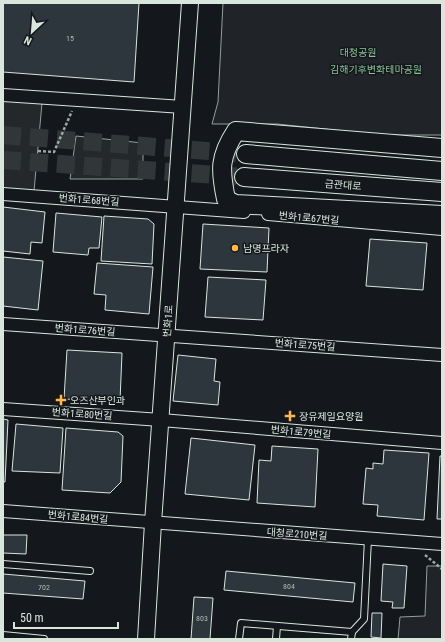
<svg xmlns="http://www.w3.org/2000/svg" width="445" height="642" viewBox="0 0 445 642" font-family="'Roboto Condensed','Noto Sans KR',sans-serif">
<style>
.green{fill:#202428;stroke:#939e99}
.parking{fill:#24282b;stroke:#939e99}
.building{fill:#2c363c;stroke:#d8e6dc}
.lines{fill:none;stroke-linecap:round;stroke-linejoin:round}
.secondary-tunnel{stroke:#313739;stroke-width:18;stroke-dasharray:18 9;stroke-linecap:butt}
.service-casing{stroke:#d8e6dc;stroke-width:8}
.minor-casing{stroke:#d8e6dc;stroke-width:14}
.tertiary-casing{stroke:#d8e6dc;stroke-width:18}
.secondary-casing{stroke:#d8e6dc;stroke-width:20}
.path{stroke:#9da8a2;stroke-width:2.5;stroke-dasharray:3 2;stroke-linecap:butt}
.service{stroke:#14181c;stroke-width:6}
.minor{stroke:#14181c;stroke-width:12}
.tertiary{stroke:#14181c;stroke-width:16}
.secondary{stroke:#14181c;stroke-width:18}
.poi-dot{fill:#ffb74d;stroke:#14181c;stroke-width:1.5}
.labels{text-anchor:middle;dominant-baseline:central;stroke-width:3;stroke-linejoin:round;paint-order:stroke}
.number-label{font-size:8px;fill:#adbab4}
.park-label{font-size:10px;fill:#8ac095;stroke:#14181c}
.street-label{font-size:10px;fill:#d8e6dc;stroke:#14181c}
.poi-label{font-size:10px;fill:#d8e6dc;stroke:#14181c;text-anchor:start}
</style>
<rect width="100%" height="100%" fill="#14181c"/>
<g class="green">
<polygon points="223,3 442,3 442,135 382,135 277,124 212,124 218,102"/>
<polygon points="427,566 442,566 442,639 398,639 400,617 425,616"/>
</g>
<g class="parking">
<polygon points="3,100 42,103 34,191 3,188"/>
<polygon points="76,136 143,143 143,179 70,179"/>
</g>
<g class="building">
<polygon points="3,3 139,3 134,82 3,72"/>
<polygon points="3,207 45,212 42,243 31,242 30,254 3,251"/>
<polygon points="56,213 102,217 99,248 89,248 88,255 53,252"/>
<polygon points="104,216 148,219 154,224 152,264 101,261"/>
<polygon points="203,224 269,228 267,272 200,269"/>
<polygon points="370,239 427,243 423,290 366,286"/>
<polygon points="3,257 43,261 38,310 3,306"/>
<polygon points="97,263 153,267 149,314 105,310 106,295 94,294"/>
<polygon points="208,277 266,280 263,320 205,317"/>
<polygon points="67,350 122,353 120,401 64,399"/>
<polygon points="178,355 216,359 214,381 220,382 218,405 173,401"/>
<polygon points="3,419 8,420 5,482 3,482"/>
<polygon points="16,424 63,428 60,473 12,471"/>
<polygon points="66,428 118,432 123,436 121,482 110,493 62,490"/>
<polygon points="191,438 255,445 249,500 185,494"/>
<polygon points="272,446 318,449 315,507 257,503 259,460 271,461"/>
<polygon points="384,450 429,453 424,520 377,516 378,505 363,504 366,468 373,469 373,463 383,464"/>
<polygon points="440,456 442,456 442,519 437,519"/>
<polygon points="3,535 27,535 26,554 3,553"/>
<polygon points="383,564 407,566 404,608 392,608 393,602 381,601"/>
<polygon points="226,571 355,583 353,602 224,590"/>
<polygon points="3,574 85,581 83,599 3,593"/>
<polygon points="194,597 213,598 210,639 191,639"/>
<polygon points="372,613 382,613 381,638 371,637"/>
</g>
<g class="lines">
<g class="secondary-tunnel">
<polyline points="3,135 246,154"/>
<polyline points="3,160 244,177"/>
</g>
<g class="service-casing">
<g id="service">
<polyline points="3,564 90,571"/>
<polyline points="3,635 44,639"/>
<polyline points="239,639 241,623 352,632"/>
<polyline points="276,639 277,626"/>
<polyline points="351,639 352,632 364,619 368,539"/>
</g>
</g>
<g class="minor-casing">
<g id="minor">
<polyline points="3,95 183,107"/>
<polyline points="3,194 244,212"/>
<polyline points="268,214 442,229"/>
<polyline points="3,324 442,355"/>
<polyline points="3,409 161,420 442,443"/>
<polyline points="3,511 442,544"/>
</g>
</g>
<g class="tertiary-casing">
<polyline id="tertiary" points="146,639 153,523 190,3"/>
</g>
<g class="secondary-casing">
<g id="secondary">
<path d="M442,148L236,131C219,157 220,170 226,199L235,204L442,215"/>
<polyline points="246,154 442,171"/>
<polyline points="244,177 442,192"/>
</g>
</g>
<g class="path">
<polyline points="38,151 54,152 72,111"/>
<polyline points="425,555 442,569"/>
</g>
<use href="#service" class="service"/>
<use href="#minor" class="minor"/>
<use href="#tertiary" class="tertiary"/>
<use href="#secondary" class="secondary"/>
</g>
<g class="poi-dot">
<circle cx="235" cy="248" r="4"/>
<path d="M59 394h4v4h4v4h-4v4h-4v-4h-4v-4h4z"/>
<path d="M288 410h4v4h4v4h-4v4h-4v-4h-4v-4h4z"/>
</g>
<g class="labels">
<g class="number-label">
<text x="70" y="38">15</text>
<text x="289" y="586">804</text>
<text x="44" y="587">702</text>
<text x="202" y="618">803</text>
</g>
<g class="park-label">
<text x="358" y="52">대청공원</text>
<text x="376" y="69">김해기후변화테마공원</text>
</g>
<g class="street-label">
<text transform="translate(343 185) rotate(4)">금관대로</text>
<text transform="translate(89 200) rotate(4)">번화1로68번길</text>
<text transform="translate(309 218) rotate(5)">번화1로67번길</text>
<text transform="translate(168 321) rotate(-86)">번화1로</text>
<text transform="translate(85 330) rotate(4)">번화1로76번길</text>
<text transform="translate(305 345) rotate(4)">번화1로75번길</text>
<text transform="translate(82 414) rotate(4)">번화1로80번길</text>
<text transform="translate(301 432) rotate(5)">번화1로79번길</text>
<text transform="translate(78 517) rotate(5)">번화1로84번길</text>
<text transform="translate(297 534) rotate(4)">대청로210번길</text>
</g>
<g class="poi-label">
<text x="243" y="248">남명프라자</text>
<text x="70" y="400">오즈산부인과</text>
<text x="299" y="416">장유제일요양원</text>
</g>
</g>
<rect width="445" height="642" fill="none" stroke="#d8e6dc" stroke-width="8"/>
<g transform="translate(32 32) rotate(206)" stroke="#14181c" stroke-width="3" paint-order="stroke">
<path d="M0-3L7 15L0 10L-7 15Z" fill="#d8e6dc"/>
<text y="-6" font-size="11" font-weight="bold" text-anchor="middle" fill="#d8e6dc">N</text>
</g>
<path d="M14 622v6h104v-6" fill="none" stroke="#d8e6dc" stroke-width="2"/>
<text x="20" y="622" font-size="12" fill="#d8e6dc" stroke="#14181c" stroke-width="3" paint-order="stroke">50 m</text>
</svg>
